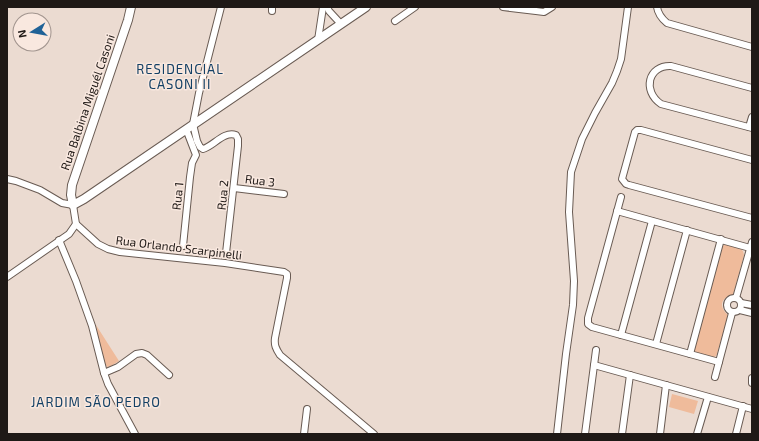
<svg xmlns="http://www.w3.org/2000/svg" width="759" height="441" viewBox="0 0 759 441" font-family="'Exo 2',sans-serif">
<style>
.green{fill:#efbb9b}
.lines{fill:none;stroke-linecap:round;stroke-linejoin:round}
.street-casing{stroke:#695b53;stroke-width:8}
.secondary-casing{stroke:#695b53;stroke-width:10}
.street{stroke:#fff;stroke-width:6}
.secondary{stroke:#fff;stroke-width:8}
.labels{text-anchor:middle;dominant-baseline:central;stroke-width:3;stroke-linejoin:round;paint-order:stroke}
.street-label{font-size:12px;fill:#1f1916;stroke:#f9e8df}
.neighbourhood-label{font-size:13px;letter-spacing:1px;fill:#134065;stroke:#f9e8df}
</style>
<rect width="100%" height="100%" fill="#ebdbd1"/>
<g class="green">
<path d="M724,245C730,244 739,247 743,251L744,255L733,295C721,297 718,307 728,315L717,354L716,356L712,358L696,353L694,349L722,247Z"/>
<path d="M96,325L119,361L111,366L107,367C100,356 98,337 96,325Z"/>
<polygon points="672,394 698,401 694,414 669,407"/>
</g>
<g class="lines">
<g class="street-casing">
<g id="street">
<path d="M221,7L199,93L193,124L197,141L200,147L203,149C214,146 223,131 236,135L238,139V146L226,253"/>
<polyline points="327,7 329,11 341,24"/>
<polyline points="503,7 536,11 544,12 552,7"/>
<path d="M657,7C658,14 661,18 667,23L752,47"/>
<polyline points="272,11 272,7"/>
<polyline points="395,21 415,7"/>
<polyline points="318,40 323,7"/>
<path d="M752,88L671,66C648,65 642,91 661,104L752,128"/>
<polyline points="749,127 752,117"/>
<polyline points="752,160 641,130 637,130 635,132 622,179 626,184 629,185 752,218"/>
<path d="M7,179L16,181L40,190L62,203L73,205L76,224L98,244L108,249L120,252L225,263L284,272L287,274V278L275,338C274,345 276,349 280,355L374,434"/>
<polyline points="234,188 284,194"/>
<polyline points="621,197 588,318 588,324 592,327 719,362"/>
<polyline points="617,211 750,248"/>
<polyline points="59,240 76,281 92,326 104,373 108,384 135,434"/>
<polyline points="183,246 190,177 192,163 196,155 186,129"/>
<polyline points="7,277 69,234 76,224"/>
<circle cx="734" cy="305" r="7"/>
<polyline points="736,298 752,242"/>
<polyline points="741,303 752,305"/>
<polyline points="740,310 752,313"/>
<polyline points="621,335 652,221"/>
<polyline points="656,344 687,230"/>
<polyline points="690,354 721,239"/>
<polyline points="594,365 752,409"/>
<polyline points="104,373 118,367 136,354 142,353 147,355 169,375"/>
<polyline points="715,377 732,313"/>
<polyline points="752,378 752,383"/>
<polyline points="304,434 307,409"/>
<polyline points="557,434 566,354 573,305 574,281 569,212 571,172 582,139 595,113 612,83 617,71 621,59 628,7"/>
<polyline points="585,434 596,350"/>
<polyline points="622,434 630,375"/>
<polyline points="660,434 666,385"/>
<polyline points="697,434 708,397"/>
<polyline points="736,434 743,406"/>
</g>
</g>
<g class="secondary-casing">
<polyline id="secondary" points="131,7 128,20 72,185 71,195 73,205 84,199 366,7"/>
</g>
<use href="#street" class="street"/>
<use href="#secondary" class="secondary"/>
</g>
<g class="labels">
<g class="street-label">
<text transform="translate(87 102) rotate(-71)">Rua Balbina Miguél Casoni</text>
<text transform="translate(260 180) rotate(7)">Rua 3</text>
<text transform="translate(222 195) rotate(-84)">Rua 2</text>
<text transform="translate(177 196) rotate(-84)">Rua 1</text>
<text transform="translate(179 247) rotate(7)">Rua Orlando Scarpinelli</text>
</g>
<g class="neighbourhood-label">
<text x="180" y="69">RESIDENCIAL<tspan x="180" dy="15">CASONI II</tspan></text>
<text x="96" y="402">JARDIM SÃO PEDRO</text>
</g>
</g>
<rect width="759" height="441" fill="none" stroke="#1f1916" stroke-width="16"/>
<g transform="translate(32 32) rotate(259)"><circle r="19" fill="#f9e8df" stroke="#a2958f"/>
<path d="M0-3L7 15L0 10L-7 15Z" fill="#206297"/>
<text y="-6" font-size="11" font-weight="bold" text-anchor="middle" fill="#1f1916">N</text>
</g>
</svg>
